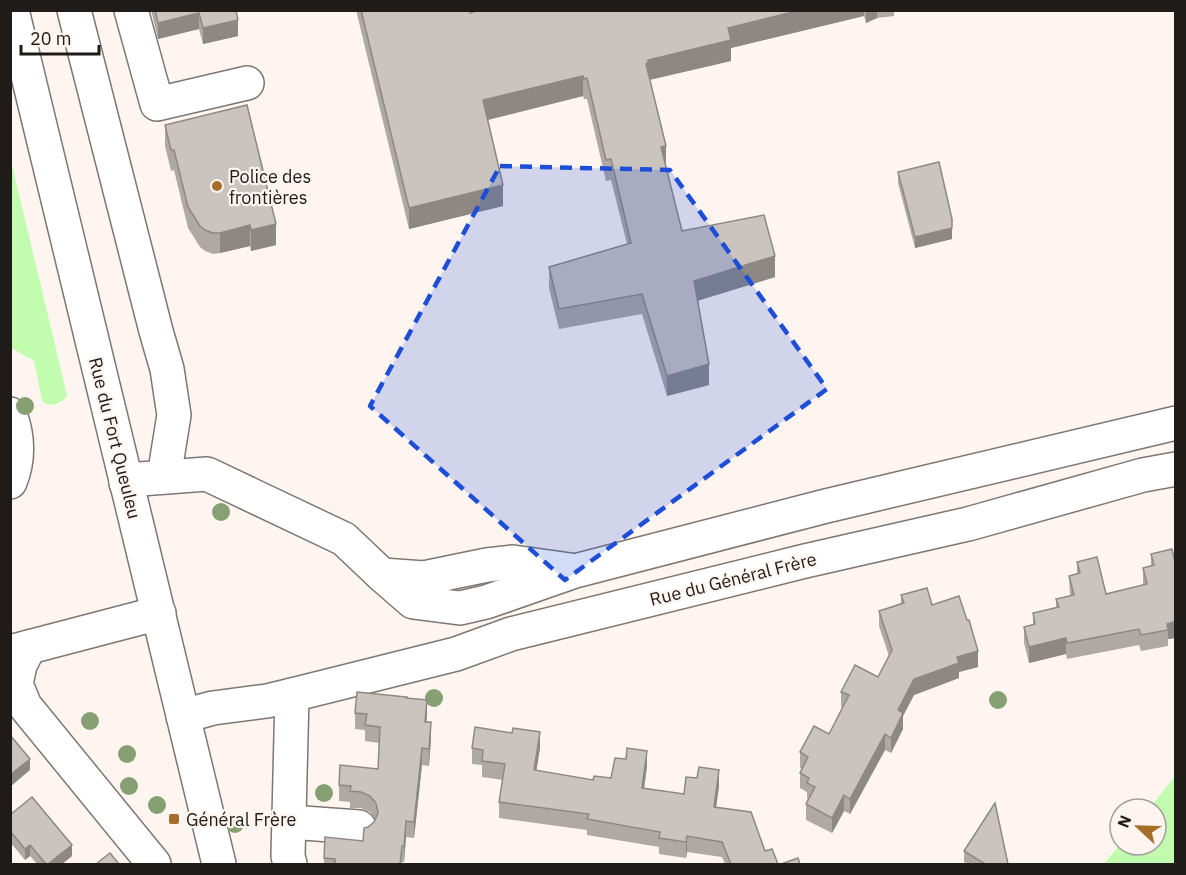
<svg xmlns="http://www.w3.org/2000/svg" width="1186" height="875" viewBox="0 0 1186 875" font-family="'IBM Plex Sans',sans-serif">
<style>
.green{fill:#c2fcaf}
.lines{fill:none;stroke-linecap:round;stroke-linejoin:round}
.minor-casing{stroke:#7e7672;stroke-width:36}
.minor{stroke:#fff;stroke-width:33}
.tree{fill:#87a073}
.wall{fill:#afa8a3}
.shaded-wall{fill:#8e8885}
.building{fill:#cbc3be;stroke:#8e8885;stroke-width:1.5}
.marked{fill:#1d4ed8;fill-opacity:0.2;stroke:#1d4ed8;stroke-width:4.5;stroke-dasharray:12 8;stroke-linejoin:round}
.poi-dot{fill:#a56f2a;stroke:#fef5f0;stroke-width:2}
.labels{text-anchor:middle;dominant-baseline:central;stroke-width:4.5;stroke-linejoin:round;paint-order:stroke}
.poi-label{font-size:18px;fill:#1e1b19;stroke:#fef5f0;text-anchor:start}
.street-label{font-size:18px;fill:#1e1b19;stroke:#fef5f0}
</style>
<rect width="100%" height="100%" fill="#fef5f0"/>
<g class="green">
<path d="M11,161L67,395C64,404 48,408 42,401L34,361L11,348Z"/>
<polygon points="1175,776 1175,864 1104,864 1120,844 1156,845 1156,809 1149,809"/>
</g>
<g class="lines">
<g class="minor-casing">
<g id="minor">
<path d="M12,10C81,295 151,580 219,864"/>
<polyline points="74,10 156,331 167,369 174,415 164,477"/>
<polyline points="131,10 157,104 247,83"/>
<path d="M10,414C18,436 19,460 10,482"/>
<polyline points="126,483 140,479 207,474 344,539 382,575 413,602 460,608 486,602 575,571 826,506 1176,423"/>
<polyline points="382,575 424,578 487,565 513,562 570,570"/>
<polyline points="29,647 20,665 16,684 25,706 154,864"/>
<polyline points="10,652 159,613"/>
<polyline points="183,716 213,708 267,701 292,695 456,654 511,634 805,561 968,524 1143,475 1176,469"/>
<polyline points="289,822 359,827"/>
<polyline points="290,864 288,856 292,695"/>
</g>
</g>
<use href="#minor" class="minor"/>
</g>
<g class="tree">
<circle cx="25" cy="406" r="9"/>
<circle cx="221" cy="512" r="9"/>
<circle cx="434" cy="698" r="9"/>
<circle cx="998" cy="700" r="9"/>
<circle cx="90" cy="721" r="9"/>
<circle cx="127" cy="754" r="9"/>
<circle cx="129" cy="786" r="9"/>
<circle cx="324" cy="793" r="9"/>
<circle cx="157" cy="805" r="9"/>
<circle cx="235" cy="824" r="9"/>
</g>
<g class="wall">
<polygon points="151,10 236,10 238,36 203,44 199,29 158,39"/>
<polygon points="356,10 470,10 470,13 479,10 894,10 894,16 877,18 866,23 864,16 731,48 731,61 650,80 666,165 682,231 775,277 698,300 709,385 667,396 642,314 559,329 549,288 549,267 627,244 611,180 606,181 587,99 584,99 583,96 488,120 503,206 409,229"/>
<polygon points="165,125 276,245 251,251 250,246 220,253 213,254 205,251 200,247 188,228 174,170 171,171 165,146"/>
<polygon points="898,172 952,239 915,248 898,183"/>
<polygon points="1151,554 1176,566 1176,638 1168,639 1168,646 1141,651 1139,645 1067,659 1066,654 1029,663 1024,643 1024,627 1033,625 1033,613 1056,608 1056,599 1070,596 1069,576 1077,574 1077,562 1106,594 1143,585 1143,568 1151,566"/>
<polygon points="901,595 932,605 978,667 959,672 959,678 914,695 903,716 903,729 891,753 885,750 850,814 844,811 832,833 806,820 806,804 808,799 807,798 807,792 800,788 800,773 802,769 800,768 800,752 829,734 843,708 841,707 841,692 878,677 889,656 879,626 879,611 901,603"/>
<polygon points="406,698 427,716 426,722 431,738 429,766 422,765 414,838 406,837 404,862 402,862 402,864 324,864 324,858 363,841 368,827 374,822 375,819 370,812 361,808 350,808 350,802 339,801 339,785 378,769 379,743 365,741 365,730 355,729 355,713"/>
<polygon points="472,748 540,748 536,770 593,780 611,778 647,766 644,788 684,794 719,786 716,807 765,851 778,864 725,864 722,857 687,852 686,858 659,854 659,847 587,835 587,830 499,818 499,802 503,780 482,777 482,765 472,764"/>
<polygon points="10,815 72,856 62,864 37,864 30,856 25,860 10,842"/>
<polygon points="964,851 1008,864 968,864 964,862"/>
</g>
<g class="shaded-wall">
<polygon points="801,10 864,10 864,16 731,48 731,61 648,80 646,64 648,60 728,28"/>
<polygon points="866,10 877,10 877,18 866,23"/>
<polygon points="199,13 199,29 158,39 158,23"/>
<polygon points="238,20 238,36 203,44 203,28"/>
<polygon points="583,76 583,96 483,121 483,100"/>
<polygon points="666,146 666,166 661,147"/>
<polygon points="503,185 503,206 409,229 409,208"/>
<polygon points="276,224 276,245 251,251 251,230"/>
<polygon points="250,225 250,246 220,253 220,233"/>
<polygon points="952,228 952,239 915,248 915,237"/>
<polygon points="775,256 775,277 694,302 694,281"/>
<polygon points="709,364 709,385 667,396 667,376"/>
<polygon points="1176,621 1176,638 1168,639 1168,630 1167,624"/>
<polygon points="1066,638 1066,654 1029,663 1029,647"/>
<polygon points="978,651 978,667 959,672 959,678 914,695 903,716 903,729 891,753 891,738 898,710 914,679 957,657"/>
<polygon points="427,700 427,716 425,738 425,722"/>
<polygon points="431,722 431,738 429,766 429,749"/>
<polygon points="540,732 540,748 534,786 534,770"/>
<polygon points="885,734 885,750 850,814 850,799"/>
<polygon points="422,748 422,765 414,838 414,822"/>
<polygon points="647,751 647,766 642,804 642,788"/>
<polygon points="30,759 30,770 10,787 10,775"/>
<polygon points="719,770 719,786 714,823 714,807"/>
<polygon points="844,795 844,811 832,833 832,818"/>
<polygon points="406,821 406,837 404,862 404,846"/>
<polygon points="687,836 687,852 686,858 686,842"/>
<polygon points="30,845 30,856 25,860 25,849"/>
<polygon points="72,845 72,856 62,864 48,864"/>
</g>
<g class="building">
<polygon points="155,10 236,10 238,20 203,28 199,13 158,23"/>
<polygon points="361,10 470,10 470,13 479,10 801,10 728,28 731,40 648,60 648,63 646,64 666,146 661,147 682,231 764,215 775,256 694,281 709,364 667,376 642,294 559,309 549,267 631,243 611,159 606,160 587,78 584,79 583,76 483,100 503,185 409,208"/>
<polygon points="247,105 276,224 251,230 250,225 220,233 213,233 205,230 200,226 188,207 174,150 171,150 165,125"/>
<polygon points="939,162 952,219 952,228 915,237 898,172"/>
<polygon points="1172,549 1176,566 1176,621 1167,624 1168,630 1141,635 1139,629 1067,643 1066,638 1029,647 1024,627 1035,624 1033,613 1059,607 1056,599 1074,595 1069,576 1080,573 1077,562 1097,557 1106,594 1147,584 1143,568 1154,565 1151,554"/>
<polygon points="927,588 932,605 959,596 967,620 969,620 978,651 957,657 959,663 914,679 898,710 903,713 891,738 885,734 850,799 844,795 832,818 806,804 815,787 807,783 809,778 800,773 808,757 800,752 814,726 829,734 849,695 841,692 855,665 878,677 892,650 879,611 904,603 901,595"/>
<polygon points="357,692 407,697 406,698 427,700 425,722 431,722 429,749 422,748 414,822 406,821 404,846 402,846 400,864 335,864 335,859 324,858 325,837 363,841 364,828 368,827 374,822 378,813 376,803 370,796 361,792 350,791 351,786 339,785 340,765 378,769 380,727 365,725 367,714 355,713"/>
<polygon points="475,727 512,733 513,728 540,732 534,770 593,780 594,776 611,778 615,758 626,759 627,748 647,751 642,788 684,794 686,777 697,778 699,767 719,770 714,807 751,812 765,851 772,849 778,864 731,864 722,842 687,836 686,842 659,838 660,832 587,819 589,814 499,802 505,764 482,761 483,750 472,748"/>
<polygon points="10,735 30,759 10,775"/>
<polygon points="32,797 72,845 48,864 46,864 30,845 25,849 10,831 10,815"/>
<polygon points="995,803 1008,864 985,864 964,851"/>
<polygon points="110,853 119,864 96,864"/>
<polygon points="798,858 800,864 781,864"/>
</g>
<path class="marked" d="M500,166L670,170L827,389L565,580L370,406Z"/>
<g class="poi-dot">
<circle cx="217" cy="186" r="6"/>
<rect x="168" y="813" width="12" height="12" rx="3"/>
</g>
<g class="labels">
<g class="poi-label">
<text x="229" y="176">Police des<tspan x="229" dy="21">frontières</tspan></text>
<text x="186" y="819">Général Frère</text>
</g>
<g class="street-label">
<text transform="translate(115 438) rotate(76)">Rue du Fort Queuleu</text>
<text transform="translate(733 579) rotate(-14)">Rue du Général Frère</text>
</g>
</g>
<rect width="1186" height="875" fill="none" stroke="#1e1b19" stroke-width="24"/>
<g transform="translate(1138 827) rotate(292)"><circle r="28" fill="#fef5f0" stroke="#a49e9a" stroke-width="1.5"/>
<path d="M0-4.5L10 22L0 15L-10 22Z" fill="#a56f2a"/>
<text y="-9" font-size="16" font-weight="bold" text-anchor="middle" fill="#1e1b19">N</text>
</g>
<path d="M21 45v9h78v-9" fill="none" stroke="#1e1b19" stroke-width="3"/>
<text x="30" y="45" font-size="18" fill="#1e1b19" stroke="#fef5f0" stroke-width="4.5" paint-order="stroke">20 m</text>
</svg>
